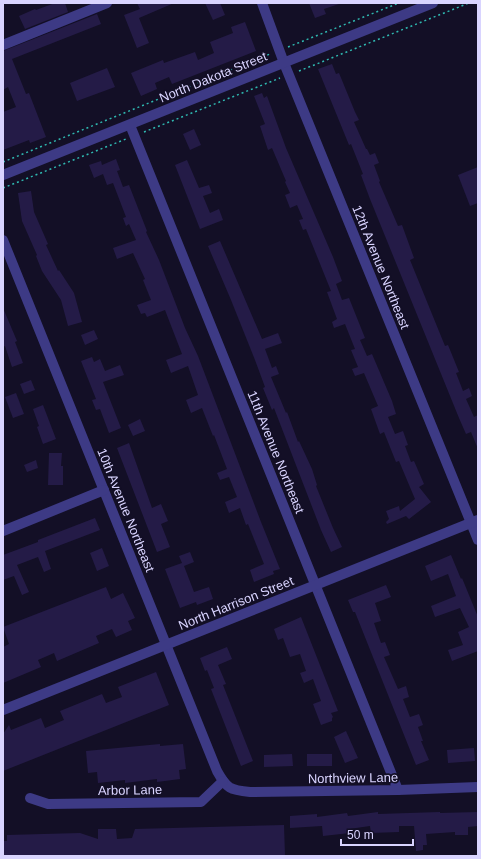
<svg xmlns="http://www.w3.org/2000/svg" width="481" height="859" viewBox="0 0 481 859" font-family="Arial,sans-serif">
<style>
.building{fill:#241b47}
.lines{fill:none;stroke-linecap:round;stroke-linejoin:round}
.path{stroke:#2fb8b0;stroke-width:1.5;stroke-dasharray:2 3;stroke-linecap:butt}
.minor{stroke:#3d3a85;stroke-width:10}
.labels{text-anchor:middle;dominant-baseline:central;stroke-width:3.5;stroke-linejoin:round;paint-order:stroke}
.street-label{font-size:13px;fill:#d9d4ff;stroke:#130f26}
</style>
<rect width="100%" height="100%" fill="#130f26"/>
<g class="building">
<polygon points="55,3 65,3 68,12 25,29 19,16 35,9 36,10"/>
<polygon points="137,3 174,3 139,18 149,43 137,48 124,15 140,9"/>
<polygon points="205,3 220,3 225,15 213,20"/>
<polygon points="309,3 339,3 339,4 324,9 326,14 315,18"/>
<polygon points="97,14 101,24 12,59 26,94 29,93 46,137 30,143 29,140 3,150 3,112 16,107 8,87 3,90 3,51"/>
<polygon points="245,22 256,51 172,84 169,77 155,83 157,89 141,96 131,73 163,60 164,63 195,52 198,60 214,53 210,42 233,33 231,27"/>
<polygon points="332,64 336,74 339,73 355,112 359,120 354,122 366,149 367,149 370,155 375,153 379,163 374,165 380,181 379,182 398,226 402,225 414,258 410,260 445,346 448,345 459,372 456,373 463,391 469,388 472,396 466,399 474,417 478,415 478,449 471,432 466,434 459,418 370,199 361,175 363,174 351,144 349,145 318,69"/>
<polygon points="107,68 115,87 77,101 70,83"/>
<polygon points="262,93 264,98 267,96 286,148 333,257 342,281 336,284 342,300 349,298 365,338 360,340 367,356 372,354 392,401 396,414 388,417 395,434 403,431 408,445 405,446 411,462 414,461 424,484 419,487 431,502 409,519 406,516 387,524 386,522 389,519 386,511 399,506 400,511 415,499 399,461 396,462 384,432 380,434 371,409 378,406 364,373 355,376 352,369 358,367 351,350 355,349 345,324 334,328 332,322 337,319 327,292 331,291 329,286 306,229 303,230 299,220 303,219 297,205 290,208 285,195 290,193 285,182 286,181 272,148 268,150 260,126 265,124 254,96"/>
<polygon points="194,129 201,145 190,150 183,134"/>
<polygon points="116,159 120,170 117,171 123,187 129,185 147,231 146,232 159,260 185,328 198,356 261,522 280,569 273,571 274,574 254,582 250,570 264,564 248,524 246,525 240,508 229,513 225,502 237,497 229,477 220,480 217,473 227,469 214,435 213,436 202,408 191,413 186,400 198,395 188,366 171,373 166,360 182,354 170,323 165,310 147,317 145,313 141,314 137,305 151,300 143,280 145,279 133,253 117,259 113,248 136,240 129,224 126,226 123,218 126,217 113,183 107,185 103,174 94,178 89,165 101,161 102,165"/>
<polygon points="187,160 199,188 209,185 212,193 203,196 210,213 219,209 223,220 200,229 175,165"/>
<polygon points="478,167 478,203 470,206 458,175"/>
<polygon points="31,191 34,212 48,244 46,245 58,271 59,270 74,293 82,322 68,326 61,300 42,271 36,256 37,255 22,221 18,193"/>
<polygon points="220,241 262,339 278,333 282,343 265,349 272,368 276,366 279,374 271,377 286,413 287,412 298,442 299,441 312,469 317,485 316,486 333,528 342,547 331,552 321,530 274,408 272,410 263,388 265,387 255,360 231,300 208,246"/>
<polygon points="3,308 17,341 15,342 23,363 12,367 5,346 3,347"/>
<polygon points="94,330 98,339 85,345 81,335"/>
<polygon points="92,357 94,362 100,359 105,371 120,365 124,375 103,382 121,428 109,433 100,409 96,410 92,400 96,399 81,361"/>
<polygon points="31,380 35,390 24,394 20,384"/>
<polygon points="16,393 24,414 13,418 5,397"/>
<polygon points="43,405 56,439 43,444 37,427 39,426 33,409"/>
<polygon points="140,419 145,431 133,436 128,425"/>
<polygon points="129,443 152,508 161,504 168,521 161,524 170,547 157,552 117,448"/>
<polygon points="49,453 62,453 61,466 63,466 63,485 48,485"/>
<polygon points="36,460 38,468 27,472 24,465"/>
<polygon points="95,518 100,530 45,551 51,569 44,572 38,557 17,565 29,592 22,595 14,576 3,580 3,555 38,542 38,540"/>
<polygon points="102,548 109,566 97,571 90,553"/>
<polygon points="190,552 194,562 184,566 194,592 209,587 213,599 197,605 196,602 180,608 165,569 182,563 179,556"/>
<polygon points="451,555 461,579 462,578 478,617 478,651 452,661 448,650 463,645 458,632 469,627 460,608 435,617 431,606 456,596 448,574 431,581 425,566"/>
<polygon points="386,585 391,597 375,603 381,621 374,623 381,643 385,642 390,655 384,657 398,689 406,686 409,697 403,699 410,717 419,714 423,725 418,727 423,741 421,741 429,760 416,765 355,612 353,612 348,600"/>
<polygon points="106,587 111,599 123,593 135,618 128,621 132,630 116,637 112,629 96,636 99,643 57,661 54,653 38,660 41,667 3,683 3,647 9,644 3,627"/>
<polygon points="301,617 338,711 331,713 333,717 332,718 332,721 321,725 313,704 321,701 313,679 304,683 300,673 306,671 300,654 290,657 283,638 278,640 274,629"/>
<polygon points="227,647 232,659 218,665 226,684 223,685 253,761 241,766 211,689 214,688 207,670 205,671 200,658"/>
<polygon points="156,672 169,705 3,771 3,734 9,725 11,730 41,718 45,728 64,720 60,711 102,694 106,703 122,697 118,687"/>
<polygon points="346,731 358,758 345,763 334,737"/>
<polygon points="160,744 160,746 183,744 186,769 179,770 180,779 157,782 157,779 125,783 125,780 98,783 97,772 88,773 86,751"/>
<polygon points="474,748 475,761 448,763 447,750"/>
<polygon points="292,754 293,766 264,767 264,755"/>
<rect x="307" y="754" width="25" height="12"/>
<polygon points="378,812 378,814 440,812 440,813 478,812 478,826 468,827 468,835 455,835 455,832 426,834 427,845 423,845 423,850 416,851 414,826 399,826 399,832 371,833 370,826 349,829 350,833 323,836 322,826 290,828 290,816 317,814 317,817 347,813 348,816"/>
<polygon points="284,825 285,856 3,856 3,841 7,841 7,835 80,833 98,839 98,829 116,829 117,839 132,838 135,829"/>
</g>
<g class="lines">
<g class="path">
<polyline points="288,47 399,3"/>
<polyline points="299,71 469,3"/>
<polyline points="144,132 280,78"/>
<polyline points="3,162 270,54"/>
<polyline points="3,188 126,139"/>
</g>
<g class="minor">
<polyline points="262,3 284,63 478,540"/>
<polyline points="3,45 107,3"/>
<polyline points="130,125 398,790"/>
<polyline points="3,175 433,3"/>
<path d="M3,240L217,771C227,789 230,790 250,792L398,790L478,787"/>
<polyline points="3,531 104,490"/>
<polyline points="3,710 478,520"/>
<polyline points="30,798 48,804 201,802 223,781"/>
</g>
</g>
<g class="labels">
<g class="street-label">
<text transform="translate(213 77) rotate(-22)">North Dakota Street</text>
<text transform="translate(381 267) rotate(68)">12th Avenue Northeast</text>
<text transform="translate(276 452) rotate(68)">11th Avenue Northeast</text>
<text transform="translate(126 510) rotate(68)">10th Avenue Northeast</text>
<text transform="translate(236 603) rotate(-22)">North Harrison Street</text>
<text transform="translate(353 778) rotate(-1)">Northview Lane</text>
<text transform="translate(130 790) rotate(-1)">Arbor Lane</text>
</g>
</g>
<rect width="481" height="859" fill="none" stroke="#d9d4ff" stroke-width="8"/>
<path d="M341 839v6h72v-6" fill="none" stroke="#d9d4ff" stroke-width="2"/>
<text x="347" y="839" font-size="12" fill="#d9d4ff" stroke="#130f26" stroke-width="3" paint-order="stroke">50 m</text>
</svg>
